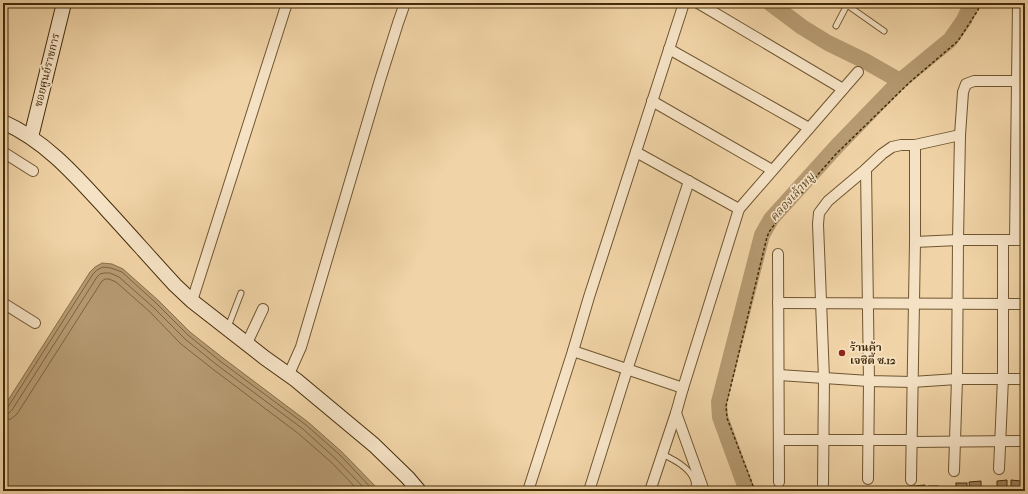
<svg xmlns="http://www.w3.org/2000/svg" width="1028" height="494" viewBox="0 0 1028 494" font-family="'IM FELL French Canon','Noto Serif Thai',serif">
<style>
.water{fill:#b69a71;stroke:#886e47}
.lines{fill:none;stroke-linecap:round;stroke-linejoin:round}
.shore{stroke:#7d633d;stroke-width:1}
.river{stroke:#b69a71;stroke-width:16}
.building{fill:#9d835b;stroke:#442c09}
.lane-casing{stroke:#6f5630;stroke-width:7}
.street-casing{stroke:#6f5630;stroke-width:12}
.secondary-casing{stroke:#442c09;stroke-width:16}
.path{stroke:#442c09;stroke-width:1.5;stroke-dasharray:3 2;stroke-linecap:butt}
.lane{stroke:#f5e2c5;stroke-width:5}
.street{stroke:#f5e2c5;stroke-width:10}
.secondary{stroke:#f5e2c5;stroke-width:14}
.poi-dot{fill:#8f2418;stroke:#f5e2c5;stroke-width:1.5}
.labels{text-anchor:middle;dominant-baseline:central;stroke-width:3.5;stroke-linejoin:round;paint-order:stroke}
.street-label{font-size:11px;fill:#442c09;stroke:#f5e2c5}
.poi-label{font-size:11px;font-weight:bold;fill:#442c09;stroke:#f5e2c5;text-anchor:start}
.water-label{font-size:12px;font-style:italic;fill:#604823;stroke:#f5e2c5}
</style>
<rect width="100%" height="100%" fill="#f0d3a6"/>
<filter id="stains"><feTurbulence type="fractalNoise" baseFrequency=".005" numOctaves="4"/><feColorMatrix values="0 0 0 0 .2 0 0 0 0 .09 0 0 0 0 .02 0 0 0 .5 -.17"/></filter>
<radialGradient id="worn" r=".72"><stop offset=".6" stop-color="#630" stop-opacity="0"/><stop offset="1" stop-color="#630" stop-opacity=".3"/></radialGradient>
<polygon class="water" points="102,263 112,264 123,269 159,301 190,332 223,358 308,422 342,452 380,491 3,491 3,408 90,272 95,267"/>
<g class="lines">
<g class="shore">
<polyline points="3,410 6,409 8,407 93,274 97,270 103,267 111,268 122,272 156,303 188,335 220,361 306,425 340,455 374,491"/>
<polyline points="3,415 8,414 12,410 97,277 100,274 104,273 110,273 119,277 153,307 185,339 217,365 303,429 336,459 367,491"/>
<polyline points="3,421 11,419 17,414 102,281 105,279 109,279 116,282 149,311 181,344 214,370 299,434 332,463 359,491"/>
</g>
<g class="river">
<polyline points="770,3 802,27 828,43 865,61 900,81"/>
<polyline points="747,491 720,417 719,402 762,235 771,219 837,146 900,81 950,40 964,20 972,3"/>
</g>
</g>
<g class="building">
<polygon points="1007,480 1007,491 997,491 997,481"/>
<polygon points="1011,480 1021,481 1021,491 1011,491"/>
<polygon points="981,481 981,491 970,491 969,482"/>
<rect x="956" y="483" width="11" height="8"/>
<polygon points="925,485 925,491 914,491 914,486"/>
<rect x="929" y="486" width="9" height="5"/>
<polygon points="898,487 898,491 887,491 887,488"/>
<polygon points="884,489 884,491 874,491 874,490"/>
</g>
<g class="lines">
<g class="lane-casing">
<g id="lane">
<polyline points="847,5 884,31"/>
<polyline points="836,26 848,3"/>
<polyline points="228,327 241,293"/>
<path d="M662,454C673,459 691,468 694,481C695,484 694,488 693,491"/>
</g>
</g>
<g class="street-casing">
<g id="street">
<polyline points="698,3 843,89"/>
<polyline points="669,49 809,128"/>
<polyline points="652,101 772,170"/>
<polyline points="3,152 33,171"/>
<polyline points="636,152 739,209"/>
<polyline points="866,169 869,381 868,479"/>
<polyline points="1015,240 1018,3"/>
<polyline points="915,242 958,240 1025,240"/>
<polyline points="778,254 779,482"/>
<polyline points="192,301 287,3"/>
<polyline points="3,303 35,323"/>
<polyline points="778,303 1025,304"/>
<polyline points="247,343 263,309"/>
<polyline points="573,351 683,388"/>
<polyline points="289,374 301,347 380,80 398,23 405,3"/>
<polyline points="779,375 869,381 912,382 957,379 1025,379"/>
<polyline points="676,413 704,491"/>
<polyline points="779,440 911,440"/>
<polyline points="911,442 1025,441"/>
<polyline points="999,469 1003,378 1003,240"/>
<polyline points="954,471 957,379 958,240 960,135 963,92 966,84 974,81 1025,81"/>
<polyline points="911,480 915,242 915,145"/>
<polyline points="823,484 824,378 818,224 819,213 828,201 866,169 882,154 892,147 901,145 915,145 960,135"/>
<polyline points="528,491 573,351 589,297 684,3"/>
<polyline points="589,491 627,370 689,181"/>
<polyline points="650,491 676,413 683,388 739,209 858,72"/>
</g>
</g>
<g class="secondary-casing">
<g id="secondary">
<path d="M3,122C46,141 76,176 107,210C130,235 152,260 175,285L192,301L265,358L296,380L374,445L408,478L419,491"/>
<polyline points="31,137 64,3"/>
</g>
</g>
<polyline class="path" points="755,491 727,418 726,406 767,237 769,232 777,221 837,153 910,82 958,41 978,10 980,3"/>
<use href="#lane" class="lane"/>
<use href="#street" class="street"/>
<use href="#secondary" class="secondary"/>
</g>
<circle class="poi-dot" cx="842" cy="353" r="4"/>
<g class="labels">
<g class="street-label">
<text transform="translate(47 70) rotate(-76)">ซอยศูนย์ราชการ</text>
</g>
<g class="poi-label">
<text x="850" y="347">ร้านค้า<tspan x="850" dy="13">เจซิตี้ ซ.12</tspan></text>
</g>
<g class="water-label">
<text transform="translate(792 197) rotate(-48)">คลองเล้าหมู</text>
</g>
</g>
<rect width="1028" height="494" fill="none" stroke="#f0d3a6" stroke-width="16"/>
<rect x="4" y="4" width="1020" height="486" fill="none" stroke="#442c09" stroke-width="2"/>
<rect x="8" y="8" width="1012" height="478" fill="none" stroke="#442c09"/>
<rect width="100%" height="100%" filter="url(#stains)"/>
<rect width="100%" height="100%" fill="url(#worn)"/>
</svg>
